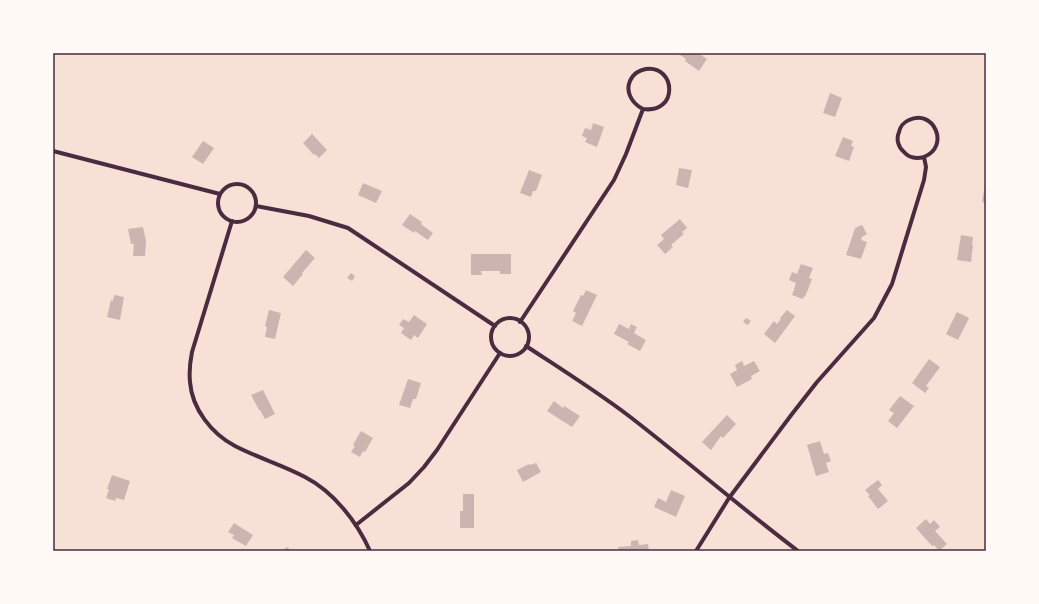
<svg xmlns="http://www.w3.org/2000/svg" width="1039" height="604" viewBox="0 0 1039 604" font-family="'Fira Sans',sans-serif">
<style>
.building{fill:#ccb4b1}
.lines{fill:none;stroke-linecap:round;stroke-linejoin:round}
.minor{stroke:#4a2c40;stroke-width:4}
.neatline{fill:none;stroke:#4a2c40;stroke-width:1.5}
</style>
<rect width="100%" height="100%" fill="#f7e1d7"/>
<g class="building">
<polygon points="677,53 698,53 707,59 699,71 685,61 686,59"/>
<polygon points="830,93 842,98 835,117 823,113"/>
<polygon points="593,123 604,127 597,147 585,142 587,138 582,136 585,128 591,130"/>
<polygon points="312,134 327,150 319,158 315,154 314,155 303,143"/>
<polygon points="843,137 853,141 851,146 854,147 849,161 835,156"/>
<polygon points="203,141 214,148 203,164 192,157"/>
<polygon points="679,168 692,170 688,188 676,185"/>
<polygon points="529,170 542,175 536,191 533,191 531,197 520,193"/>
<polygon points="363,183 382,191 376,203 358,195"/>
<polygon points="985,185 986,185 986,203 982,202"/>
<polygon points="410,214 422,222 421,224 433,233 428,240 415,231 414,233 402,225"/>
<polygon points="680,219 687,228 682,232 684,234 671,245 673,247 665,254 657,245 664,239 661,235"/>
<polygon points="862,225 867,234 862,237 861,240 867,242 861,259 846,255 855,228"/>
<polygon points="143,227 146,241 145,256 133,256 134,244 131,244 128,229"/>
<polygon points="961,235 973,237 972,245 973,245 971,262 957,260"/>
<polygon points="306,250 315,258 302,273 303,274 293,286 283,277"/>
<polygon points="471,254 511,254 511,274 500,274 500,271 481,271 482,275 471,275"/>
<polygon points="801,264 813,268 809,278 812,279 805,297 804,296 803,299 792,295 796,283 789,280 792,272 797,274"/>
<polygon points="351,273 355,276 352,281 347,278"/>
<polygon points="586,290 597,295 582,326 572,321 576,313 573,311 581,295 583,296"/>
<polygon points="114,295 124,297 120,320 107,317 111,300 113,301"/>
<polygon points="269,310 281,313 275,339 265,337 267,327 265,326"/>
<polygon points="787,310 795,316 775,343 764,334 774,321 777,324 781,319 780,318"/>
<polygon points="957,312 969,318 958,340 946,334"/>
<polygon points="414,315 427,324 418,338 414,335 411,340 401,333 404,328 399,325 403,319 409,322"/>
<polygon points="746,318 751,321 748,325 743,322"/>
<polygon points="619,324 629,329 631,324 637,327 634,333 646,340 640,351 627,344 629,342 614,334"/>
<polygon points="929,359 940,367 926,386 929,388 925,393 912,383"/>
<polygon points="742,361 744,366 754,361 760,371 751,376 752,379 737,387 730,374 737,370 735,365"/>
<polygon points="408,379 421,383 416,399 413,399 410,408 399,405"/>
<polygon points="263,390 275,414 265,419 260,410 259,410 251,395"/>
<polygon points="900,396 914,406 897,428 888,421 894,413 889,410"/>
<polygon points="554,401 563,408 564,406 580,416 572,427 547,411"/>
<polygon points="727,415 736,424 723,438 721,436 711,450 702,442"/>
<polygon points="361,431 373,438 365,452 363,451 360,457 351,452 355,446 353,445"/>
<polygon points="820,441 824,454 828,453 831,461 826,463 829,472 816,476 807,445"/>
<polygon points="536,463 541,472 523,482 517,470 529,464 530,465"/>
<polygon points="112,475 130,481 124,500 116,498 115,501 106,498 109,489 107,489"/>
<polygon points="878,480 882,485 878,489 888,501 878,509 868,496 870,495 865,490"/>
<polygon points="671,490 685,496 676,517 654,507 658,498 666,502"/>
<polygon points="463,494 474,494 474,528 460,528 460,511 463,511"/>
<polygon points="926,519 930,524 934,520 940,527 935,531 947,544 939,551 934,545 932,546 916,528"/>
<polygon points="234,523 253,535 246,546 232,538 234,535 228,532"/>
<polygon points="638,540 639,545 648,544 649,551 619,551 618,547 631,546 631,541"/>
<polygon points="287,547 291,551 282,551"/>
</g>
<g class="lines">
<g class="minor">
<polyline points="53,151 220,194"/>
<circle cx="237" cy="203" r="19"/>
<polyline points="256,206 309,216 348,228 495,326"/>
<path d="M232,221L192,352C190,362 189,372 190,382C192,409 212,434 235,446C258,458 283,465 305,477C334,492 357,522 370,551"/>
<circle cx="510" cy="337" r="19"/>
<path d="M520,322L614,180L626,154L643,109C679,114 676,65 646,69C641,70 636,72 633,76C623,89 631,103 643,109"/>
<path d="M526,346C561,369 596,391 629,416C686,460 740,507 798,551"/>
<polyline points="356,525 409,483 424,467 437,450 500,353"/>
<path d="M696,551L729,498L792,414L817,382L874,318L892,284L924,180L926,167L924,157C951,146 933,108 909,120C904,122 900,127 899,132C896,139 898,147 904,152C909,158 916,159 924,157"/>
</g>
</g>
<rect width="1039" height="604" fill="none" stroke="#fffaf5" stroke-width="108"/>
<rect x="54" y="54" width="931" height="496" class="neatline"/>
</svg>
